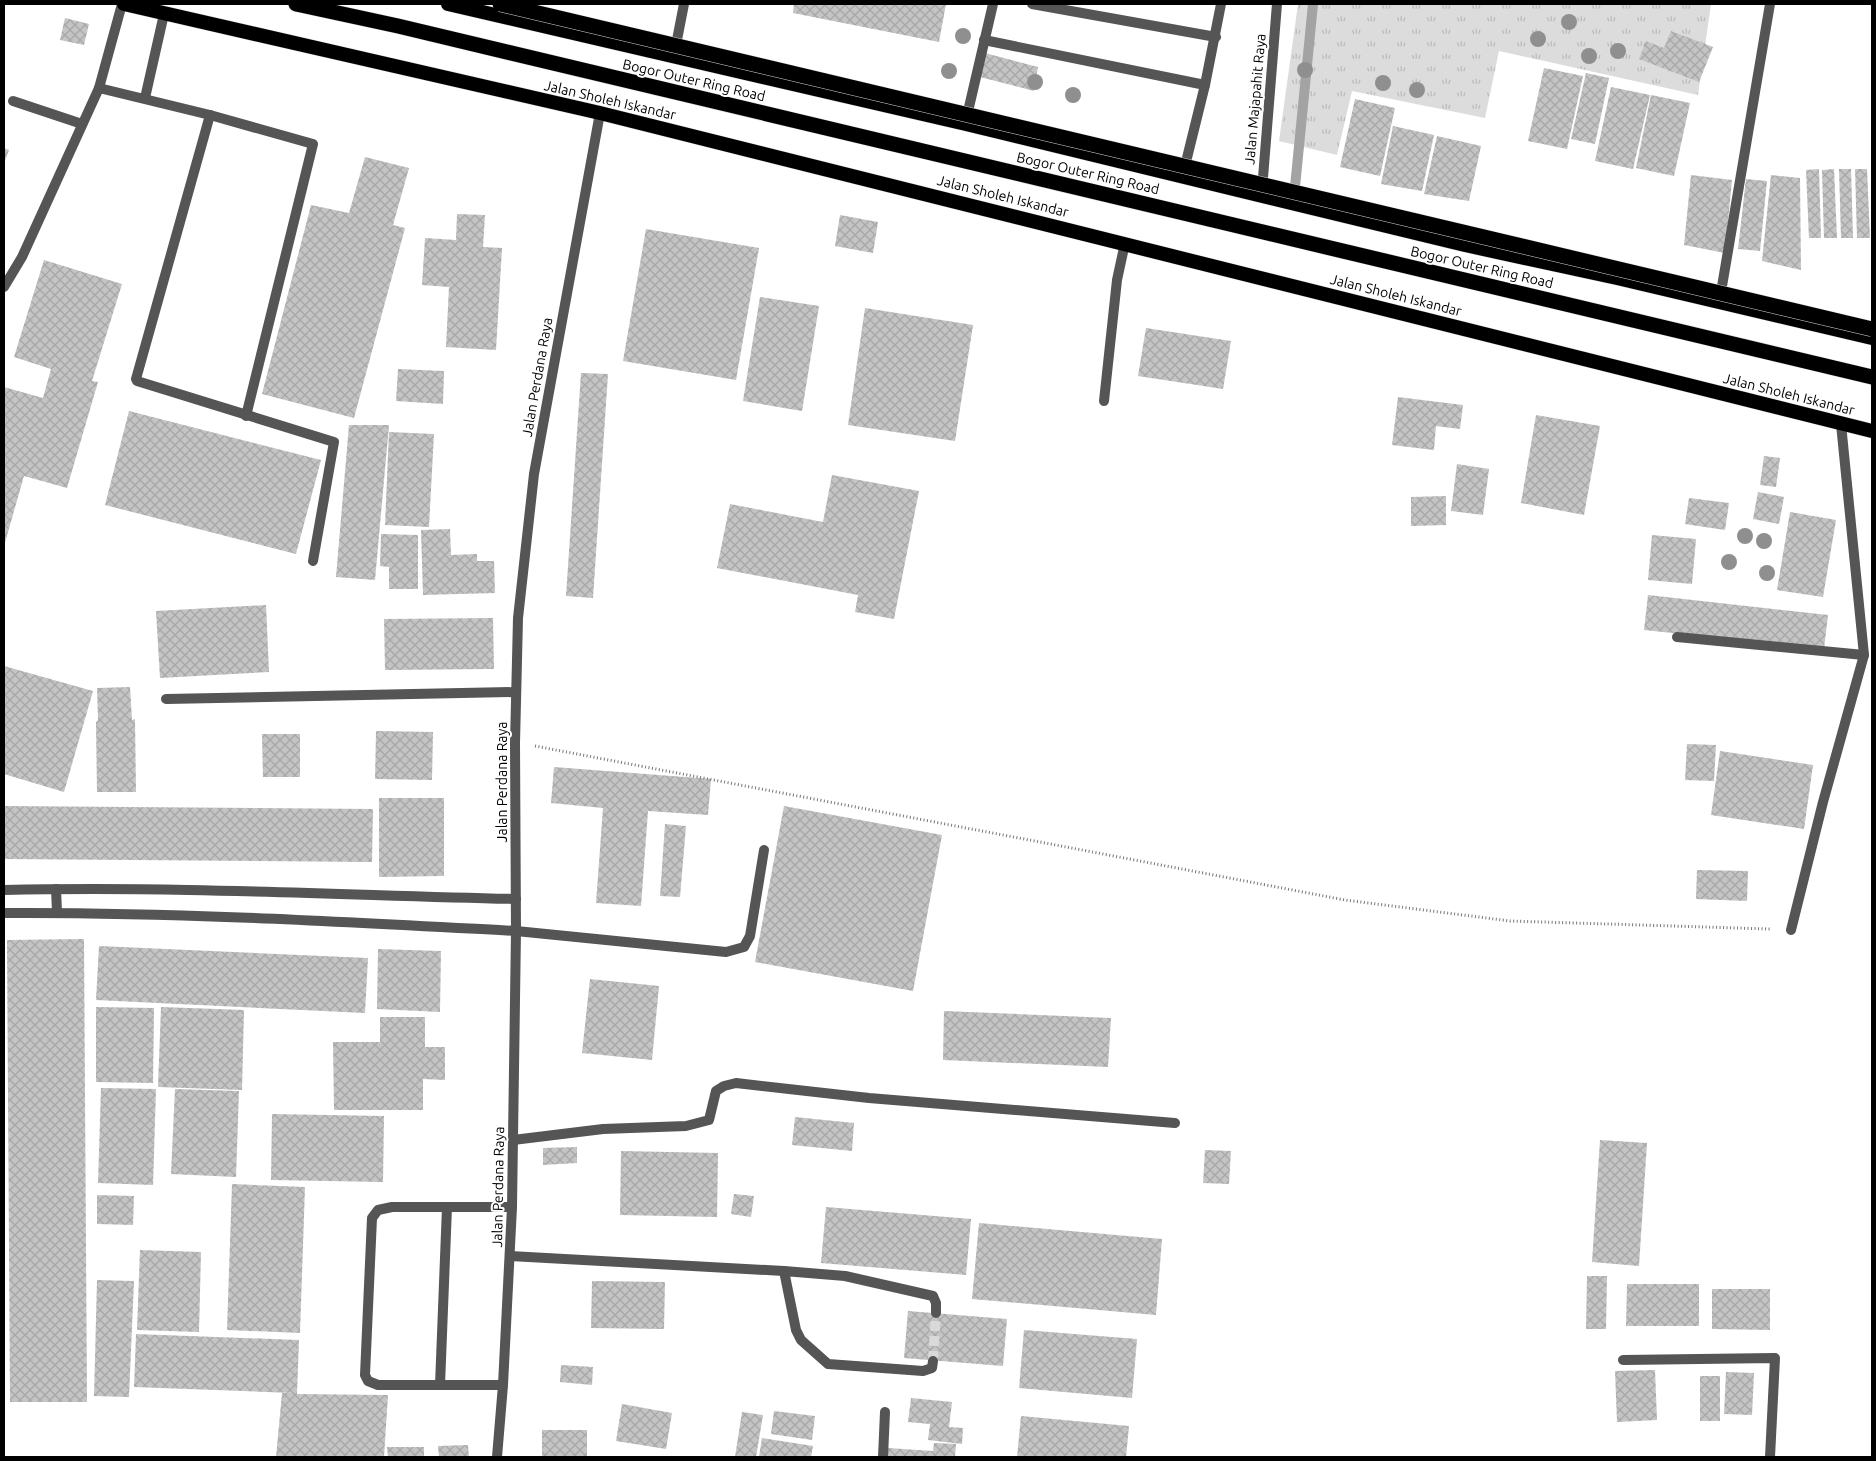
<svg xmlns="http://www.w3.org/2000/svg" width="1876" height="1461" viewBox="0 0 1876 1461" font-family="Ubuntu,sans-serif">
<style>
.grass{fill:url(#grass-tufts)}
.lines{fill:none;stroke-linecap:round;stroke-linejoin:round}
.stream{stroke:#a3a3a3;stroke-width:10}
.building{fill:url(#building-cross-hatch)}
.minor-tunnel{stroke:#d9d9d9;stroke-width:10;stroke-dasharray:10 5;stroke-linecap:butt}
.trunk-casing{stroke:#dbdbdb;stroke-width:15}
.motorway-casing{stroke:#dbdbdb;stroke-width:16}
.path{stroke:#777;stroke-width:3;stroke-dasharray:1 2.5;stroke-linecap:butt}
.service{stroke:#555;stroke-width:10}
.minor{stroke:#555;stroke-width:10}
.trunk{stroke:#000;stroke-width:14}
.motorway{stroke:#000;stroke-width:15}
.motorway-bridge-casing{stroke:#dbdbdb;stroke-width:16;stroke-linecap:butt}
.motorway-bridge{stroke:#000;stroke-width:15}
.tree{fill:#8f8f8f}
.labels{text-anchor:middle;dominant-baseline:central;stroke-width:4;stroke-linejoin:round;paint-order:stroke}
.street-label{font-size:14px;fill:#000;stroke:#fff}
</style>
<defs>
<pattern id="grass-tufts" width="24" height="20" patternUnits="userSpaceOnUse" patternTransform="scale(1.25)"><rect width="24" height="20" fill="#dcdcdc"/><path d="M3 7l-1-3M5 7V3M7 7l1-3M15 17l-1-3M17 17v-4M19 17l1-3" fill="none" stroke="#bbb"/></pattern>
<pattern id="building-cross-hatch" width="8" height="8" patternUnits="userSpaceOnUse" patternTransform="scale(1.25)"><rect width="8" height="8" fill="#c4c4c4"/><path d="M0 0l8 8M0 8l8-8" fill="none" stroke="#a7a7a7"/></pattern>
</defs>
<rect width="100%" height="100%" fill="#fff"/>
<polygon class="grass" points="1298,4 1711,4 1698,95 1499,51 1485,118 1352,91 1337,155 1279,141"/>
<g class="lines">
<polyline class="stream" points="1294,197 1313,4"/>
</g>
<g class="building">
<polygon points="794,4 946,4 939,42 793,13"/>
<polygon points="65,18 89,24 84,45 60,40"/>
<polygon points="1671,31 1713,47 1699,82 1639,59 1646,41 1664,48"/>
<polygon points="985,53 1038,67 1034,91 980,77"/>
<polygon points="1544,68 1583,76 1567,149 1528,141"/>
<polygon points="1586,73 1609,78 1595,144 1571,139"/>
<polygon points="1611,87 1650,95 1633,169 1595,161"/>
<polygon points="1651,95 1690,103 1674,176 1636,168"/>
<polygon points="1355,99 1395,108 1380,176 1340,167"/>
<polygon points="1393,126 1434,135 1422,191 1381,184"/>
<polygon points="1437,136 1481,146 1469,201 1424,194"/>
<polygon points="4,148 9,150 4,163"/>
<polygon points="365,157 409,168 393,225 405,228 354,418 262,394 311,205 349,213"/>
<polygon points="1819,169 1821,238 1809,238 1806,170"/>
<polygon points="1834,169 1837,238 1824,238 1822,170"/>
<polygon points="1839,169 1851,169 1853,238 1841,238"/>
<polygon points="1855,169 1867,169 1870,238 1857,238"/>
<polygon points="1691,175 1732,180 1725,253 1684,245"/>
<polygon points="1771,175 1800,178 1801,270 1762,261"/>
<polygon points="1746,179 1767,181 1760,251 1738,249"/>
<polygon points="457,214 485,215 483,247 502,248 496,350 446,347 449,287 422,285 425,238 456,240"/>
<polygon points="840,215 878,222 873,253 835,246"/>
<polygon points="646,229 759,248 736,380 623,361"/>
<polygon points="44,260 122,284 92,381 98,382 67,488 24,476 4,546 4,387 43,398 51,369 14,357"/>
<polygon points="760,297 819,306 802,411 743,401"/>
<polygon points="865,308 973,325 955,441 848,425"/>
<polygon points="1146,328 1231,341 1223,389 1138,376"/>
<polygon points="398,369 444,371 443,404 396,401"/>
<polygon points="581,373 608,374 593,598 566,596"/>
<polygon points="1398,397 1463,405 1460,429 1436,426 1434,450 1392,445"/>
<polygon points="129,411 321,460 296,554 105,505"/>
<polygon points="1536,415 1600,426 1584,515 1521,503"/>
<polygon points="349,425 389,425 375,580 336,577"/>
<polygon points="389,432 434,434 429,527 385,525"/>
<polygon points="1764,456 1780,458 1776,487 1760,485"/>
<polygon points="1457,464 1489,469 1483,515 1451,511"/>
<polygon points="832,475 919,491 894,619 855,612 858,595 717,568 730,504 823,522"/>
<polygon points="1758,492 1784,497 1779,524 1753,519"/>
<polygon points="1446,496 1446,525 1411,526 1411,497"/>
<polygon points="1689,498 1729,503 1725,530 1685,524"/>
<polygon points="1790,512 1836,520 1823,597 1777,590"/>
<polygon points="450,529 451,555 477,554 477,561 494,561 495,593 423,595 421,530"/>
<polygon points="381,534 418,535 418,589 389,589 389,567 380,566"/>
<polygon points="1652,535 1696,539 1692,584 1648,580"/>
<polygon points="1648,595 1828,615 1824,649 1644,630"/>
<polygon points="266,605 269,672 160,678 156,611"/>
<polygon points="493,618 494,669 385,670 384,619"/>
<polygon points="4,666 93,691 64,792 4,774"/>
<polygon points="130,687 132,720 135,719 136,792 97,792 96,722 98,720 97,688"/>
<polygon points="376,731 433,732 432,780 375,779"/>
<polygon points="262,734 300,734 300,777 263,777"/>
<polygon points="1687,744 1716,745 1714,781 1685,780"/>
<polygon points="1720,751 1813,765 1804,829 1711,815"/>
<polygon points="554,767 711,779 708,815 648,811 641,906 596,903 603,808 551,803"/>
<polygon points="379,798 444,798 444,876 379,877"/>
<polygon points="4,806 373,809 372,862 4,859"/>
<polygon points="784,806 942,835 913,991 755,962"/>
<polygon points="665,824 686,826 680,897 660,896"/>
<polygon points="1697,870 1748,871 1747,901 1696,899"/>
<polygon points="84,939 87,1402 10,1402 7,940"/>
<polygon points="99,946 368,958 365,1013 96,1000"/>
<polygon points="378,949 441,951 440,1012 377,1009"/>
<polygon points="590,979 659,986 652,1060 582,1053"/>
<polygon points="96,1007 154,1008 153,1083 96,1082"/>
<polygon points="161,1007 244,1010 242,1090 158,1087"/>
<polygon points="944,1011 1111,1018 1108,1067 943,1060"/>
<polygon points="380,1017 425,1017 425,1047 445,1047 445,1080 423,1079 423,1110 334,1110 333,1042 380,1042"/>
<polygon points="101,1088 156,1089 153,1185 98,1183"/>
<polygon points="175,1089 239,1091 236,1177 171,1174"/>
<polygon points="272,1114 384,1116 383,1182 271,1180"/>
<polygon points="795,1117 854,1123 852,1151 792,1145"/>
<polygon points="1600,1140 1647,1143 1639,1266 1592,1262"/>
<polygon points="577,1147 577,1163 543,1165 543,1148"/>
<polygon points="1205,1150 1231,1151 1229,1184 1203,1183"/>
<polygon points="621,1151 718,1153 717,1217 620,1215"/>
<polygon points="232,1184 305,1187 300,1333 227,1330"/>
<polygon points="734,1194 754,1196 751,1217 731,1214"/>
<polygon points="97,1195 134,1196 133,1225 97,1224"/>
<polygon points="826,1207 971,1219 966,1275 821,1263"/>
<polygon points="979,1223 1162,1239 1156,1315 972,1299"/>
<polygon points="140,1250 201,1252 199,1332 137,1330"/>
<polygon points="1587,1276 1607,1276 1606,1329 1586,1329"/>
<polygon points="97,1280 134,1281 129,1397 94,1396"/>
<polygon points="592,1281 665,1282 664,1329 591,1328"/>
<polygon points="1627,1284 1699,1284 1699,1326 1626,1326"/>
<polygon points="1712,1289 1770,1289 1770,1330 1712,1329"/>
<polygon points="908,1311 1007,1319 1003,1366 904,1358"/>
<polygon points="1024,1330 1137,1339 1132,1398 1019,1388"/>
<polygon points="136,1334 299,1340 297,1394 388,1395 384,1457 276,1457 282,1393 293,1393 134,1387"/>
<polygon points="561,1365 593,1367 592,1385 560,1382"/>
<polygon points="1655,1370 1657,1420 1617,1422 1615,1371"/>
<polygon points="1726,1372 1754,1373 1752,1415 1724,1414"/>
<rect x="1700" y="1376" width="20" height="45"/>
<polygon points="911,1398 952,1402 949,1427 963,1428 962,1444 928,1440 930,1424 908,1422"/>
<polygon points="622,1404 672,1413 666,1449 616,1441"/>
<polygon points="774,1411 815,1416 812,1440 771,1434"/>
<polygon points="742,1412 763,1415 756,1457 735,1457"/>
<polygon points="1021,1416 1129,1426 1126,1457 1017,1457"/>
<rect x="542" y="1430" width="45" height="27"/>
<polygon points="762,1438 813,1446 811,1457 759,1457"/>
<polygon points="934,1443 956,1444 955,1457 887,1457 888,1448 933,1451"/>
<polygon points="468,1445 469,1457 439,1457 438,1446"/>
<polygon points="387,1447 424,1447 424,1457 388,1457"/>
</g>
<g class="lines">
<polyline class="minor-tunnel" points="933,1361 936,1313"/>
<g class="trunk-casing">
<g id="trunk">
<polyline points="124,4 600,113 1872,431"/>
<polyline points="448,4 966,124 1465,245 1617,278 1872,338"/>
</g>
</g>
<g class="motorway-casing">
<polyline id="motorway" points="296,4 398,26 1872,377"/>
</g>
<polyline class="path" points="535,746 1345,900 1510,921 1770,929"/>
<g class="service">
<polyline points="1032,4 1216,37"/>
<polyline points="984,40 1205,85 1221,4"/>
<polyline points="675,50 684,4"/>
<polyline points="99,88 210,115 313,144 246,416"/>
<polyline points="145,98 164,14"/>
<polyline points="13,101 82,124"/>
<polyline points="210,115 136,379 137,381 334,442 313,561"/>
<polyline points="966,120 993,4"/>
<polyline points="1184,170 1205,85"/>
<polyline points="4,287 22,257 99,88 122,4"/>
<polyline points="1720,298 1770,4"/>
<polyline points="1104,401 1117,280 1125,243"/>
<polyline points="1677,637 1864,655"/>
<polyline points="166,699 516,692"/>
<polyline points="56,889 57,912"/>
<polyline points="1791,930 1823,802 1864,655 1841,424"/>
<polyline points="516,931 726,952 744,947 750,936 764,850"/>
<polyline points="440,1385 447,1207"/>
<polyline points="503,1385 378,1385 368,1381 365,1375 372,1218 378,1210 392,1207 512,1207"/>
</g>
<g class="minor">
<polyline points="1262,190 1277,4"/>
<path d="M4,890C174,886 345,895 516,899"/>
<path d="M4,913C175,912 346,922 516,931"/>
<polyline points="513,1140 603,1129 686,1126 709,1120 716,1091 724,1086 736,1083 869,1098 1175,1123"/>
<polyline points="510,1256 784,1271"/>
<polyline points="1623,1360 1775,1358 1770,1457"/>
<polyline points="933,1361 932,1368 923,1371 828,1364 801,1340 796,1330 784,1271 845,1276 933,1296 936,1303 936,1313"/>
<polyline points="497,1457 503,1385 512,1207 516,931 515,743 518,618 534,474 600,113"/>
<polyline points="883,1457 885,1412"/>
</g>
<use href="#trunk" class="trunk"/>
<use href="#motorway" class="motorway"/>
<g class="motorway-bridge-casing">
<polyline id="motorway-bridge" points="500,4 1872,329"/>
</g>
<use href="#motorway-bridge" class="motorway-bridge"/>
</g>
<g class="tree">
<circle cx="1569" cy="22" r="8"/>
<circle cx="963" cy="36" r="8"/>
<circle cx="1538" cy="39" r="8"/>
<circle cx="1618" cy="51" r="8"/>
<circle cx="1589" cy="56" r="8"/>
<circle cx="1305" cy="70" r="8"/>
<circle cx="949" cy="71" r="8"/>
<circle cx="1035" cy="82" r="8"/>
<circle cx="1383" cy="83" r="8"/>
<circle cx="1417" cy="90" r="8"/>
<circle cx="1073" cy="95" r="8"/>
<circle cx="1745" cy="536" r="8"/>
<circle cx="1764" cy="541" r="8"/>
<circle cx="1729" cy="562" r="8"/>
<circle cx="1767" cy="573" r="8"/>
</g>
<g class="labels">
<g class="street-label">
<text transform="translate(694 80) rotate(13)">Bogor Outer Ring Road</text>
<text transform="translate(1255 99) rotate(-85)">Jalan Majapahit Raya</text>
<text transform="translate(610 100) rotate(13)">Jalan Sholeh Iskandar</text>
<text transform="translate(1088 173) rotate(13)">Bogor Outer Ring Road</text>
<text transform="translate(1003 196) rotate(14)">Jalan Sholeh Iskandar</text>
<text transform="translate(1482 267) rotate(13)">Bogor Outer Ring Road</text>
<text transform="translate(1396 295) rotate(14)">Jalan Sholeh Iskandar</text>
<text transform="translate(537 377) rotate(-80)">Jalan Perdana Raya</text>
<text transform="translate(1789 394) rotate(14)">Jalan Sholeh Iskandar</text>
<text transform="translate(502 782) rotate(-90)">Jalan Perdana Raya</text>
<text transform="translate(498 1187) rotate(-89)">Jalan Perdana Raya</text>
</g>
</g>
<rect width="1876" height="1461" fill="none" stroke="#000000" stroke-width="10"/>
</svg>
